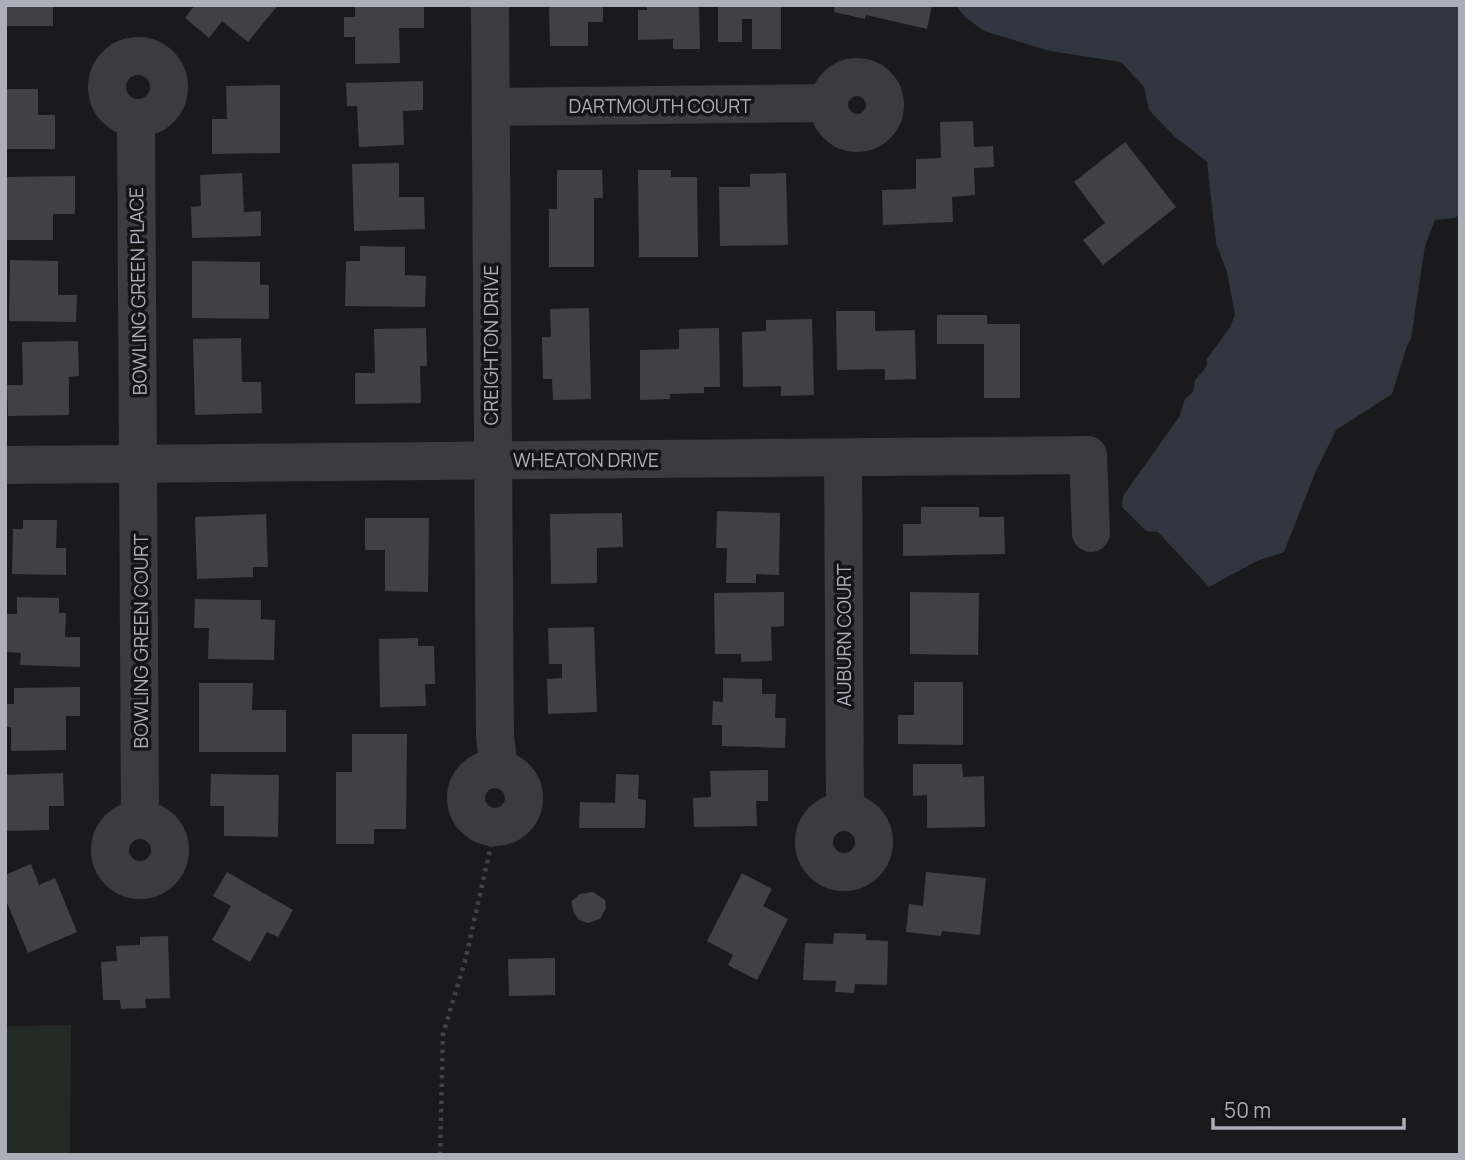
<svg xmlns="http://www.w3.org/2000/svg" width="1465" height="1160" viewBox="0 0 1465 1160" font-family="Manrope,sans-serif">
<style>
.green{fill:#232b26}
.water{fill:#30353f}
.building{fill:#414145}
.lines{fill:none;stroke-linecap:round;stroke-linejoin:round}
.path{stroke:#414147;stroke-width:4.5;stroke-dasharray:3.5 5;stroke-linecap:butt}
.minor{stroke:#3b3b40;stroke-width:38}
.labels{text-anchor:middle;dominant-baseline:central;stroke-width:7;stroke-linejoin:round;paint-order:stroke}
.street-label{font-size:19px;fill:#adaeba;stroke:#151416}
</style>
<rect width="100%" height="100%" fill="#1a191b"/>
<polygon class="green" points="71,1025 70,1155 5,1155 5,1026"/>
<polygon class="water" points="959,5 1460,5 1460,214 1455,218 1435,220 1425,246 1411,339 1407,346 1392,394 1336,430 1316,471 1284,552 1257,561 1209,587 1158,532 1146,531 1122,507 1123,496 1179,417 1185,399 1193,392 1195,380 1207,366 1207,359 1230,327 1235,315 1227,272 1216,243 1207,162 1174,136 1149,110 1144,87 1121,62 1050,51 984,31 965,17 958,8"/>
<g class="building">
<rect x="5" y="5" width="48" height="21"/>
<polygon points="195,5 278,5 248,42 222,21 209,38 185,18"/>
<polygon points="355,5 424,5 424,28 399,28 400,63 355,64 355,37 344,37 344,17 355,17"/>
<polygon points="549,5 603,5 603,22 588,22 588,46 550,46"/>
<polygon points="647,5 699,5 700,49 673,49 673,39 638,40 638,10 647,10"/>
<polygon points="718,5 781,5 781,49 752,49 752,19 742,19 742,42 718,42"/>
<polygon points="835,5 932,5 927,29 866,15 865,19 834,12"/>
<polygon points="423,81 423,110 403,111 404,145 359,147 357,106 347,106 346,83"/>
<polygon points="280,85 280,153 212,154 212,119 227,119 226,86"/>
<polygon points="5,89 38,89 38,115 55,115 55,149 5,149"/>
<polygon points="973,121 974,147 993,146 994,167 974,168 975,195 952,197 953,222 883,225 882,190 916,189 916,159 941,158 940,122"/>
<polygon points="1125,142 1176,207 1103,265 1083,240 1105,223 1074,182"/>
<polygon points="399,163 399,197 424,197 425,229 354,231 352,164"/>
<polygon points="557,170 602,170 603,198 594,198 594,267 549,267 549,209 557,209"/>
<polygon points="638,170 671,170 671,177 697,177 698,257 639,257"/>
<polygon points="242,173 244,212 261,211 261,236 192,238 191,207 201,206 200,175"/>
<polygon points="786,173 788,245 720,246 719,187 750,187 750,174"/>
<polygon points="75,176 75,214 53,214 53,240 5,240 5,177"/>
<polygon points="360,246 405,247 405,275 426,276 425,307 345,306 346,261 360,261"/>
<polygon points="10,260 58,261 58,295 77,295 76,322 9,321"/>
<polygon points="192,261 260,262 260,285 269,285 269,319 192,318"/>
<polygon points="589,308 591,399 553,400 552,379 543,379 542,337 551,337 550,309"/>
<polygon points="836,311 875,311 875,331 915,330 916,379 885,380 885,369 837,370"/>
<polygon points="937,315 987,315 987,324 1020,324 1020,398 984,398 984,344 937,344"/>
<polygon points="812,319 814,395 781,396 781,386 743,387 742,332 766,331 766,320"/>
<polygon points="426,328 427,366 420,366 421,403 355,404 355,373 375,373 374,329"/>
<polygon points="719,328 720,387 704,387 704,393 670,394 670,399 640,400 640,350 679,349 679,329"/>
<polygon points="241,338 242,382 261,382 262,413 195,415 193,339"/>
<polygon points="78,341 79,376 69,377 69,415 8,416 7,385 23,385 22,342"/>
<polygon points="921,507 979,507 979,517 1004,517 1005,554 903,556 903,524 921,524"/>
<polygon points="717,511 780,513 779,575 756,574 756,583 726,583 727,548 716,548"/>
<polygon points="622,513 623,547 597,548 597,583 551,584 550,514"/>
<polygon points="266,514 268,567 253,567 253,577 197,579 195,517"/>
<polygon points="365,518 429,518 428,592 385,591 385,550 365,550"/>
<polygon points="23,520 57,520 56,548 66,548 66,575 12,574 13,529 23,529"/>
<polygon points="784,592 784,626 771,627 772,661 741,662 741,654 715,654 714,593"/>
<polygon points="910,592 979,593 978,655 910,654"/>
<polygon points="17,597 59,598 59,613 66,613 65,637 80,637 80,667 20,665 21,653 5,652 5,614 17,614"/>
<polygon points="195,599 261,600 261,619 275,620 274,660 208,659 209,628 194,628"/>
<polygon points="594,627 597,712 548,714 547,679 562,678 562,664 549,664 548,628"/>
<polygon points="418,638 418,646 434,646 435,684 425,684 426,706 380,707 379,639"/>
<polygon points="723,678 762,679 762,694 776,694 775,718 786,718 785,748 722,746 722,725 712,725 713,701 723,702"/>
<polygon points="914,682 963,682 963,745 898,744 898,715 914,715"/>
<polygon points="199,683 253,683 252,710 286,710 286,752 199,752"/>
<polygon points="80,687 80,716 66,716 66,750 11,751 11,727 5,727 5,704 14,704 14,688"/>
<polygon points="352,734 407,734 406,829 374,829 374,844 336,844 336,772 352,772"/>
<polygon points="913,764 962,764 963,777 984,776 985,827 927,828 927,795 913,796"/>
<polygon points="768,770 768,801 756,801 757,826 694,827 693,798 711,797 710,771"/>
<polygon points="63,773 64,806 49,806 49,830 5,831 5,775"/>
<polygon points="211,774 279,775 278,837 224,836 224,806 210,806"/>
<polygon points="616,774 639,775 638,799 646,800 645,828 579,828 580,802 615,803"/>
<polygon points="31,864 39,885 55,878 77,932 28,953 5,898 5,875"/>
<polygon points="227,872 293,910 278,937 267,932 250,962 212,940 231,906 213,896"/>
<polygon points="926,872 986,878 980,935 942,931 941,936 906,932 909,904 923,906"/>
<polygon points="742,873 772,889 763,906 788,919 757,980 728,965 733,955 707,941"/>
<polygon points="593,892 605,900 606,908 600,919 588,923 579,920 574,913 571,902 580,894"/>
<polygon points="834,933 866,934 866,940 888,941 887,985 855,984 854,993 835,992 836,981 803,980 805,943 833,944"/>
<polygon points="168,936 170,998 145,999 146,1008 121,1009 120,1000 103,1000 101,962 117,961 116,946 140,945 140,937"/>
<polygon points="555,958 555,995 509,996 508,959"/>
</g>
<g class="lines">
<polyline class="path" points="440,1155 443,1034 465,961 495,828"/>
<g class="minor">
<polyline points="490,5 495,736 499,769"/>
<circle cx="138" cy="87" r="31"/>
<circle cx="857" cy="105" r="28"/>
<polyline points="491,107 829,103"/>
<polyline points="136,118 140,819"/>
<polyline points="843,459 845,811"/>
<polyline points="5,465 1088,455 1091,533"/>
<circle cx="495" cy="798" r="29"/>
<circle cx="844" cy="842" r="30"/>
<circle cx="140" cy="850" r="30"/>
</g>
</g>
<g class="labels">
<g class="street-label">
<text x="660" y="106">DARTMOUTH COURT</text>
<text transform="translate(138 291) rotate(-91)">BOWLING GREEN PLACE</text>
<text transform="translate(491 345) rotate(-90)">CREIGHTON DRIVE</text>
<text x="586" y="460">WHEATON DRIVE</text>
<text transform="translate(844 635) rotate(-90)">AUBURN COURT</text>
<text transform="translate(141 641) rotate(-90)">BOWLING GREEN COURT</text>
</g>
</g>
<rect width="1465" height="1160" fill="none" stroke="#adaeba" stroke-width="14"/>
<path d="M1213 1118v10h191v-10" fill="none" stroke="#adaeba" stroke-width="3.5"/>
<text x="1224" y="1118" font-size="21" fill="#adaeba" stroke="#151416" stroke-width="5" paint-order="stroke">50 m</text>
</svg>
